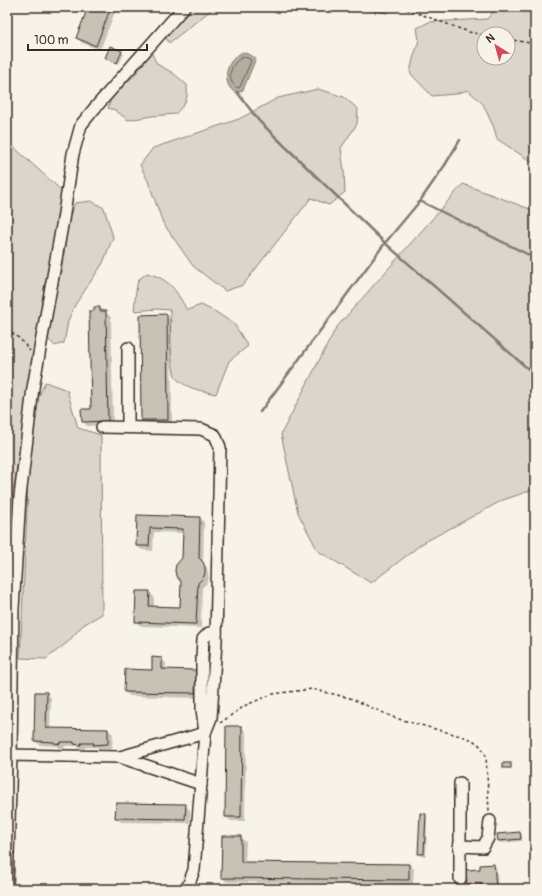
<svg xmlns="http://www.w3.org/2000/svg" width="542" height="896" viewBox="0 0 542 896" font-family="Pangolin,sans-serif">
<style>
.green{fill:#dbd6cb;stroke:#8b8074;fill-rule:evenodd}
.water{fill:#b4aca0;stroke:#84786c}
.shadow{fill:#0003}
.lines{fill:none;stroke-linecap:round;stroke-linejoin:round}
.shore{stroke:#6b5e52;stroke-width:1}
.stream{stroke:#84786c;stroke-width:2.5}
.building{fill:#c8c1b6;stroke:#3b2a1e}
.minor-casing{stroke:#3b2a1e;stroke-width:14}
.path{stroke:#3b2a1e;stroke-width:1.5;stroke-dasharray:3 3;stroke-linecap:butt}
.minor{stroke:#f7f3e8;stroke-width:11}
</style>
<rect width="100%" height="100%" fill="#f7f3e8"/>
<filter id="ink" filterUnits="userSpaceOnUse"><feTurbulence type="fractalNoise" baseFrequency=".025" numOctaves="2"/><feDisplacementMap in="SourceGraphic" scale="8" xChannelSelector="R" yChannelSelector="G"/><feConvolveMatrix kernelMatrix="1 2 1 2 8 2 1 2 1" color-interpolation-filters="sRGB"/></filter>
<g filter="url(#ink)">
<g class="green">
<polygon points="191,7 215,7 169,43 165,36"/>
<polygon points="347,7 384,7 388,13"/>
<path d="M497,7H517L535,14V164L497,139L494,128L483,104L468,90L455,94L432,96L410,73L413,59L419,40L417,28L429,22L487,19ZM484,34H508V58H484Z"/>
<path d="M151,52L157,64L173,73L187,85C188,99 186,104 175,114L152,116L128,120L115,110L108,108L112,96L135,75Z"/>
<polygon points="318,89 344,97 358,109 357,124 341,148 344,171 345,192 329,205 311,198 243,285 225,291 193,266 163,223 148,181 140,165 153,148 239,119 278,98"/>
<polygon points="7,141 62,191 10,509 7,632"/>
<polygon points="463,184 535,211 535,489 503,500 423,543 371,583 318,551 298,513 281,434 336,328"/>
<polygon points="91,201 104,208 113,237 103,263 75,305 68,321 64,343 55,346 45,336 61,272 69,217 75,203"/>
<path d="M147,273C171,280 175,289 187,310L201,305L216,312L234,324L248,346L229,361L216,394C202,391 189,389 178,380C169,373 171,324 170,310L157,309L134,311L136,291L138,280Z"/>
<polygon points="45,382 67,390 78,428 101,435 102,614 83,625 68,642 46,659 20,658 27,512 28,458 33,410"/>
</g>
<path class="water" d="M243,52L256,58L243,90C228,101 215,65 243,52Z"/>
<g class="shadow">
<polygon points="90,7 109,7 115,12 100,50 82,43 77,38"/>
<polygon points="122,52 124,54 119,64 106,57"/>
<polygon points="100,308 111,317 113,425 87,426 83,421 92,410 95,312"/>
<polygon points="166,315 171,320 172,424 147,424 142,420"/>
<polygon points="138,516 200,518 204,522 203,564 207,568 209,578 207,583 202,588 201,628 141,626 136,622 149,592 154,597 154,607 181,608 183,533 154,532 153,551 142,550 137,546"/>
<polygon points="162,659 166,663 166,670 195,671 200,675 199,698 130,696 125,692 153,671"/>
<polygon points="46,693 51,698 50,729 108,730 113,734 112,748 99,749 97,747 85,747 85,749 80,749 77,746 65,746 64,748 59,748 57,746 40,745 35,741"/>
<polygon points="241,727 246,732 245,821 231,821 226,817"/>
<polygon points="185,805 190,810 190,823 121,822 116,817"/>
<polygon points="425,815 427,817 426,856 421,856 419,853"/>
<polygon points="519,833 522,835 522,841 501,843 499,841"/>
<polygon points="241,837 246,842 245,863 409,865 414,869 413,884 227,882 222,878"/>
<polygon points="494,865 497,869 498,889 482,889 482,886 471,887 468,884 481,870"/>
</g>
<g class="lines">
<path class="shore" d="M244,57L250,59L251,61L240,87L238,88C224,81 231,60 244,57Z"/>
<g class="stream">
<polyline points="237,92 259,121 385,243 535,375"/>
<polyline points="420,201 535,258"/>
<polyline points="260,412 385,243 420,201 445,165 460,140"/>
</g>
</g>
<g class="building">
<polygon points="88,7 111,7 96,46 76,38"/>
<polygon points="110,46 122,51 117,63 105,58"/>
<polygon points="94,307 100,307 100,311 106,311 108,421 82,422 81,409 91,409 89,311 94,311"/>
<polygon points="167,314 168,420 141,420 140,315"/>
<polygon points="137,515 200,517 199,558 203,562 205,567 205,573 203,578 198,583 196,624 135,622 136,591 150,591 149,606 180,607 181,582 176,576 175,570 176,565 182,558 183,529 150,528 149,546 136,546"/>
<polygon points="152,657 162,658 162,669 196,670 195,693 124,692 125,669 152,670"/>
<polygon points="35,692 47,692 46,728 108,729 108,744 93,745 94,743 81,743 81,745 74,744 74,742 60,742 60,744 54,743 54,742 34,741"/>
<polygon points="226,726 242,726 241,817 225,817"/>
<rect x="503" y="763" width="8" height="5"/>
<polygon points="116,803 186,804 185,819 115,818"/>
<polygon points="420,813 426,814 424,854 418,854"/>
<polygon points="520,832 521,839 498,841 497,834"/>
<polygon points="222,836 241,836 241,862 409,864 409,880 221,878"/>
<polygon points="494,864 496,889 481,889 481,883 467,884 466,870 480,869 480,865"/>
</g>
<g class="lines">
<g class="minor-casing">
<g id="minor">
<polyline points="128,348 128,427"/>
<polyline points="7,755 120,757 205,733 211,718 216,642 220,447 215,435 201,429 102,427"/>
<polyline points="120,757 201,784"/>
<polyline points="460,783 460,879"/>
<polyline points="459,846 483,847 488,838 490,821"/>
<polyline points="7,889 11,755 13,609 20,497 33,388 63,220 73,154 81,125 94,109 184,7"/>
<polyline points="187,889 194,870 205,733 202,709 202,658 203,639 209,633 216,633"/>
</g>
</g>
<g class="path">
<polyline points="401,7 469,32 484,35"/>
<polyline points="508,39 535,44"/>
<polyline points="7,329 20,339 30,351"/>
<path d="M220,723L246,705L273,694L312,689L350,698L395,718L468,738C477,742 482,746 486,756L489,811"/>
</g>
<use href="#minor" class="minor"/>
</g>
</g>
<rect width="542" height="896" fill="none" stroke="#f7f3e8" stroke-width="24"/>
<rect x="12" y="12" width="518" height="872" fill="none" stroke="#3b2a1e" stroke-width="1.5" filter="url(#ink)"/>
<g transform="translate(496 46) rotate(323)"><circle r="19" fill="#f7f3e8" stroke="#aca397"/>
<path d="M0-3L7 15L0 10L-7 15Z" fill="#d1495b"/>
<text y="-6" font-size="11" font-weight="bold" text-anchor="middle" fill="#3b2a1e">N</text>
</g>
<path d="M28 44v6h119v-6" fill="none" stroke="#3b2a1e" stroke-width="2"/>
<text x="34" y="44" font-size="12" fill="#3b2a1e" stroke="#f7f3e8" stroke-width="3" paint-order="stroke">100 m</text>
</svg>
